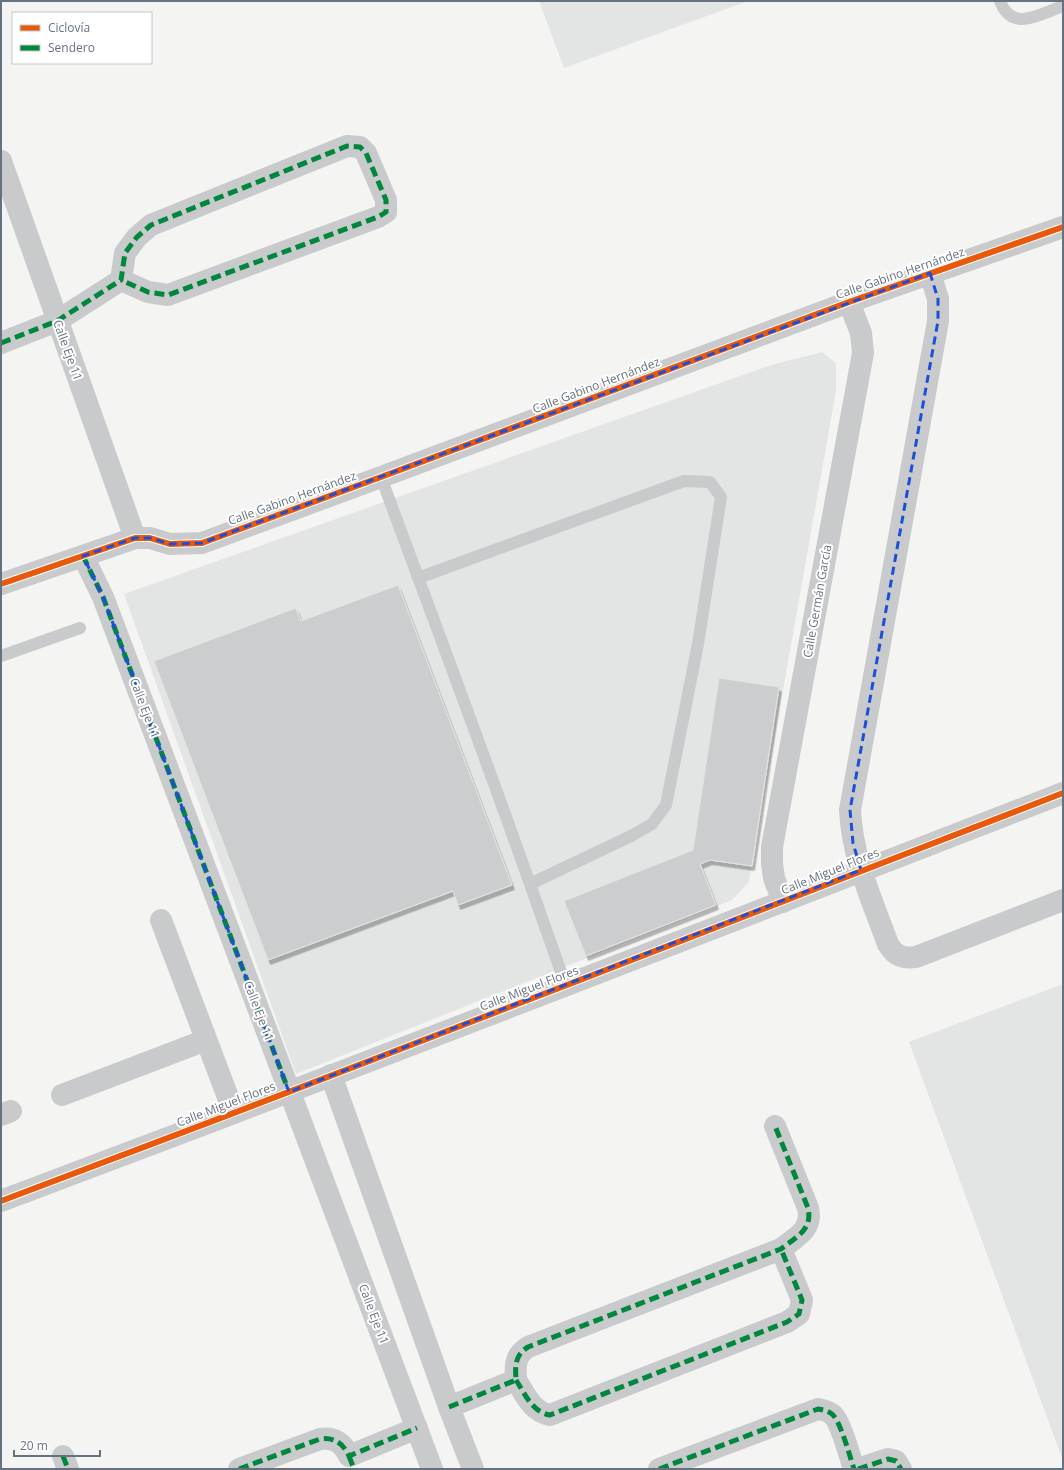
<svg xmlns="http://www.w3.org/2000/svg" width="1064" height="1470" viewBox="0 0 1064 1470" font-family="'Open Sans',sans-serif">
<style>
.built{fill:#e3e4e4}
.building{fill:#cccdce;stroke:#e4e4e3;filter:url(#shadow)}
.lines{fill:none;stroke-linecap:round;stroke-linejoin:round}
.service{stroke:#c9cacb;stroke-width:12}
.minor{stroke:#c9cacb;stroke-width:22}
.quiet{stroke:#00873e;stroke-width:5;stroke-dasharray:10 5;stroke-linecap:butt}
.cycleway-casing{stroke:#fff;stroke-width:8}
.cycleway{stroke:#e8590c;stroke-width:6}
.marked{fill:none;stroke:#1d4ed8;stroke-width:3;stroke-dasharray:8 5;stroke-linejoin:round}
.labels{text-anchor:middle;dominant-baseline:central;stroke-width:4;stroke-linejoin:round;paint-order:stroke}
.street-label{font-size:12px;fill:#677280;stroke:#fff}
</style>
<defs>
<filter id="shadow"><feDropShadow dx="2.5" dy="4.5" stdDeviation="0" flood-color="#0004"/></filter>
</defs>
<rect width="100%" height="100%" fill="#f4f4f3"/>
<g class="built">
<polygon points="539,1 748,1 564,68"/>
<polygon points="822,352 836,363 836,391 749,882 732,900 296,1074 124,594 771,365"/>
<polygon points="1063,984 1063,1461 909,1042"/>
</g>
<g class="building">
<polygon points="398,585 512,885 458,905 453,891 268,960 154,661 296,608 301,621"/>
<polygon points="719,678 779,687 752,866 710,860 700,864 716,905 586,956 564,901 693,850"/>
</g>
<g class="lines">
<g class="service">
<path d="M1000,1C1012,33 1040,14 1063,6"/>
<path d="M381,477C431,613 482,748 530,884L631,836L652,824L666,805L698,644L721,497L710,482L684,481L418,578"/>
<polyline points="1,656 80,628"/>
<polyline points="530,884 566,986"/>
</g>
<g class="minor">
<polyline points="1,161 135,538"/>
<path d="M930,273L938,299V321L850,810C852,857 872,900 888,944C895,956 903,959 916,957L1063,900"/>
<polyline points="1,343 57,321 121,280 125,253 137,237 151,225 347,146 360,147 366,153 386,200 386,212 378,217 168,295 148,292 121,280"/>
<polyline points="83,556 103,597 432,1469"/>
<polyline points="1,584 135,538 150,538 170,544 202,543 381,477 849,302 1063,227"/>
<polyline points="783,902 774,878 772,864 772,847 863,353 861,333 849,302"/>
<polyline points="161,920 234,1113"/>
<polyline points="331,1075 449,1407 473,1469"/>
<polyline points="62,1095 206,1040"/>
<polyline points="1,1115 11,1111"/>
<path d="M1,1201C190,1130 379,1058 567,985C733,922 897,856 1063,793"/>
<path d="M516,1380C525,1394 532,1412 550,1415L787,1322L799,1314L802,1300L781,1249"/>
<path d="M449,1407L516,1380C515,1365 515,1355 528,1347L781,1249C796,1237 813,1230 808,1208L775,1126"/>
<polyline points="63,1456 68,1469"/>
<path d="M239,1469L320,1439C334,1437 343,1443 349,1456L417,1428"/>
<path d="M659,1469L818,1409C824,1410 829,1411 833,1415C841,1423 850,1457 854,1469"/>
<polyline points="858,1469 888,1459 896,1461 901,1469"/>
</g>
<g class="quiet">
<polyline points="1,343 57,321 121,280 125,253 137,237 151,225 347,146 360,147 366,153 386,200 386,212 378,217 168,295 148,292 121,280"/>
<polyline points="83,556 103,597 289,1092"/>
<path d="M516,1380C525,1394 532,1412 550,1415L787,1322L799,1314L802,1300L781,1249"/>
<path d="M449,1407L516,1380C515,1365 515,1355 528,1347L781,1249C796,1237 813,1230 808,1208L775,1126"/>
<polyline points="63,1456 68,1469"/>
<polyline points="349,1456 354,1469"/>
<path d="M239,1469L320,1439C334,1437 343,1443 349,1456L417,1428"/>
<path d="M659,1469L818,1409C824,1410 829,1411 833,1415C841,1423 850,1457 854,1469"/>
<polyline points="858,1469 888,1459 896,1461 901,1469"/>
</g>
<g class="cycleway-casing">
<g id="cycleway">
<polyline points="1,584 135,538 150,538 170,544 202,543 381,477 849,302 1063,227"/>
<path d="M1,1201C190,1130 379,1058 567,985C733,922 897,856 1063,793"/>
</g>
</g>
<use href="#cycleway" class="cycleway"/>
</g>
<path class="marked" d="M930,273L938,299V321L850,810L853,843L861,870L289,1092L103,597L83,556L135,538H150L170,544L202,543Z"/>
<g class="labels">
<g class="street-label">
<text transform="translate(900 273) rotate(-19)">Calle Gabino Hernández</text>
<text transform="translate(68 350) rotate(70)">Calle Eje 11</text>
<text transform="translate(596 385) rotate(-21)">Calle Gabino Hernández</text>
<text transform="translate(292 498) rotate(-20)">Calle Gabino Hernández</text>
<text transform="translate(817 601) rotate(-80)">Calle Germán García</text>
<text transform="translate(145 708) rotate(69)">Calle Eje 11</text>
<text transform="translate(830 871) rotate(-22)">Calle Miguel Flores</text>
<text transform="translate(529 988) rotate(-21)">Calle Miguel Flores</text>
<text transform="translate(259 1011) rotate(69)">Calle Eje 11</text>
<text transform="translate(226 1104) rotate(-21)">Calle Miguel Flores</text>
<text transform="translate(374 1314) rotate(69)">Calle Eje 11</text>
</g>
</g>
<rect width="1064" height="1470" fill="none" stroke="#677280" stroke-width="4"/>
<rect x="12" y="12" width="140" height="52" fill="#ffffff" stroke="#c2c7cc"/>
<rect x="20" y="25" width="20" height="6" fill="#e8590c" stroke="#c2c7cc"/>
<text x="48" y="32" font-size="12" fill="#677280">Ciclovía</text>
<rect x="20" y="45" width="20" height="6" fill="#00873e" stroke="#c2c7cc"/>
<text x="48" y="52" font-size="12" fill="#677280">Sendero</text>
<path d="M14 1450v6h86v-6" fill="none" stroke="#677280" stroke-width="2"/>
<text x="20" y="1450" font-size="12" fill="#677280" stroke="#ffffff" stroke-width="3" paint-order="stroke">20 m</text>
</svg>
